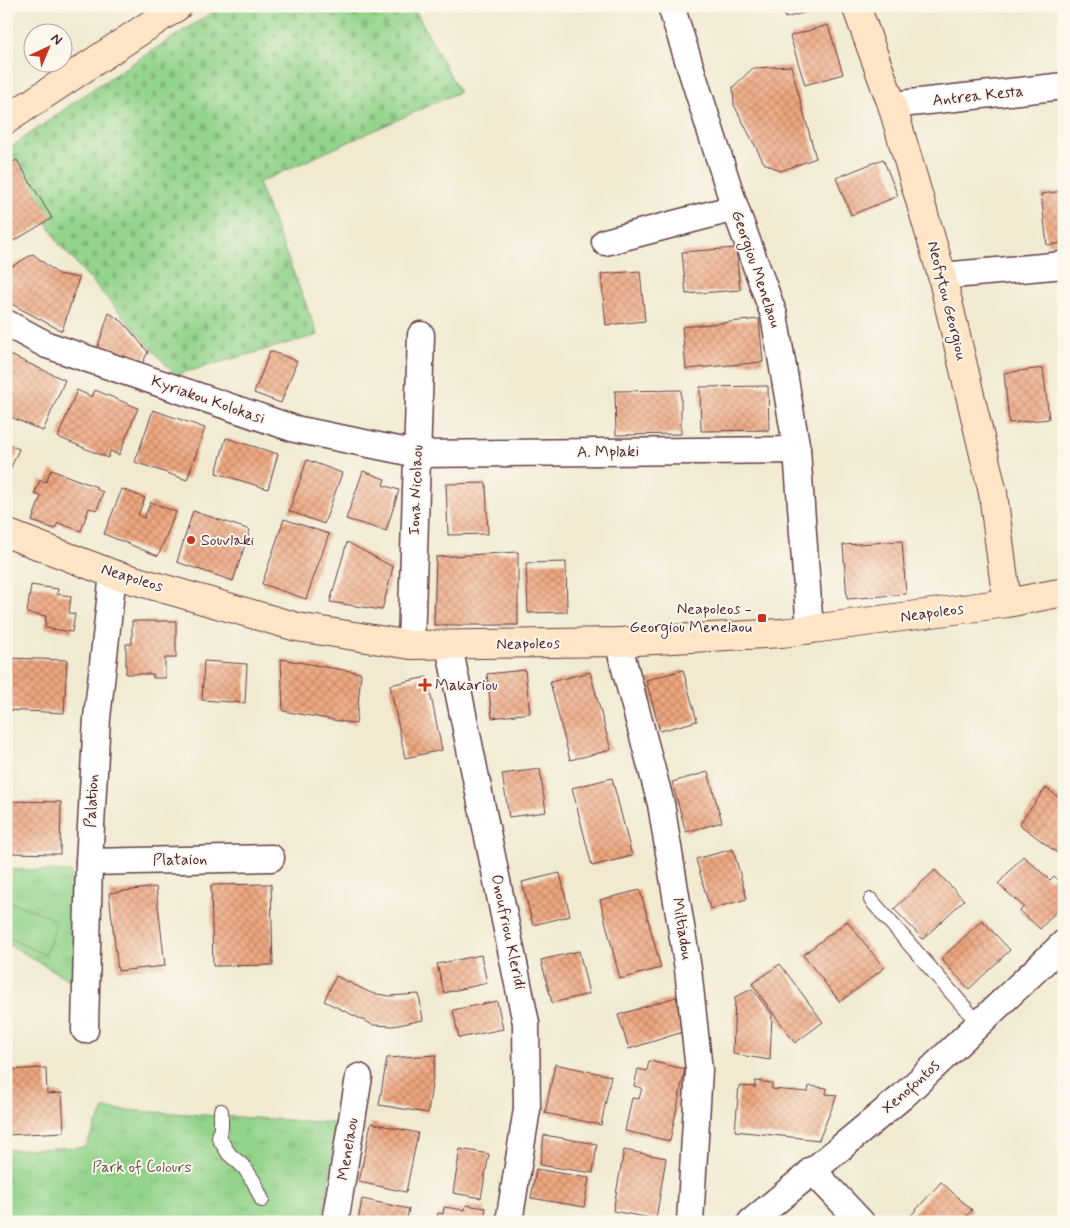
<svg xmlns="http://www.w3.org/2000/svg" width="1070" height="1228" viewBox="0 0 1070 1228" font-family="Mynerve,sans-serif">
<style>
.grass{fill:url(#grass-tufts);stroke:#6e7a5b}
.cemetery{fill:url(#cemetery-stones);stroke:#6e7a5b}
.garden{fill:#93d48b;stroke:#6e7a5b}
.building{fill:url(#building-cross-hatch)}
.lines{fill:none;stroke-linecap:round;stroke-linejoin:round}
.lane-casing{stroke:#633d44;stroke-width:16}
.street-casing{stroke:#633d44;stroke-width:29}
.secondary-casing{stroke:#633d44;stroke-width:30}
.lane{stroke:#fff;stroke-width:14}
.street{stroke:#fff;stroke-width:26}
.secondary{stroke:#fee5c5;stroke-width:28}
.poi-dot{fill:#c8321e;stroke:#fbf7ec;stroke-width:2}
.labels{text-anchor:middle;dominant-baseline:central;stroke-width:4;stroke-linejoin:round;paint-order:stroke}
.street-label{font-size:16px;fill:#4a1f2b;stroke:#fbf7ec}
.poi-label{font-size:16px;fill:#4a1f2b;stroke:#fbf7ec;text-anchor:start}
.park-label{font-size:16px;fill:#605548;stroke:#fbf7ec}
</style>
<defs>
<pattern id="grass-tufts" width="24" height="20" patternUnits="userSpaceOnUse" patternTransform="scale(1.25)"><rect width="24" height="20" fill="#93d48b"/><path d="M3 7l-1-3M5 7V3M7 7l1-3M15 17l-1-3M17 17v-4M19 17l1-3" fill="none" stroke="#80b678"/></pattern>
<pattern id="cemetery-stones" width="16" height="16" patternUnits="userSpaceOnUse" patternTransform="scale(1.25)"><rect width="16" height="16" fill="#93d48b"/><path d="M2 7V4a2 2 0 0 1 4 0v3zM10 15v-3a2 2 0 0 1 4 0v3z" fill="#80b678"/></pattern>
<pattern id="building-cross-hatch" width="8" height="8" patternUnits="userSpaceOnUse" patternTransform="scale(1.25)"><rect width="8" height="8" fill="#eea780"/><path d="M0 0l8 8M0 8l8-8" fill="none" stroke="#c38769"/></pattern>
</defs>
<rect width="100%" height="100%" fill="#fbf7ec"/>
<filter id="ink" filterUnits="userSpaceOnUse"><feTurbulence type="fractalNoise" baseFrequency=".02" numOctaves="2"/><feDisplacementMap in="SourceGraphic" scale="10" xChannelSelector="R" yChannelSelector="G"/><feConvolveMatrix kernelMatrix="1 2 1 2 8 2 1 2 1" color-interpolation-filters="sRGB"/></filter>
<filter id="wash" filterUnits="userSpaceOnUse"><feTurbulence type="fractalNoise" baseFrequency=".0096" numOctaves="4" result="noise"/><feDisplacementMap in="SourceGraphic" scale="20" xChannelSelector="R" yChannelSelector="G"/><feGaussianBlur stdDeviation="1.12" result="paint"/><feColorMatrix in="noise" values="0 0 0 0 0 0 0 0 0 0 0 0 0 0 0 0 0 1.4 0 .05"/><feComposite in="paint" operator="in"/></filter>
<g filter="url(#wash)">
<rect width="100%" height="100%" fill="#f1ead1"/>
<g class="grass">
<polygon points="6,869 71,872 76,984 15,948 6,944"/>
<polygon points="104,1109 337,1123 323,1222 6,1222 6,1150 85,1147"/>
</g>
<polygon class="cemetery" points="222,6 413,6 459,92 258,183 318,335 175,375 60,245 6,155 6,151 97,86"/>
<polygon class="garden" points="6,901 47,915 56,925 45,955 6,936"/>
<g id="blocks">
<g class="building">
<polygon points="782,6 824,6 824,7 785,18"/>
<polygon points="828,25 843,74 805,85 790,36"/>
<polygon points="6,64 12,68 6,77"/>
<polygon points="791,66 816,158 781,171 764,163 734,105 733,87 753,68"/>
<polygon points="883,159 898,196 851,215 836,178"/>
<polygon points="17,160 52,218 14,241 6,228 6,166"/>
<polygon points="1064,191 1064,243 1047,245 1041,194"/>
<polygon points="736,248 740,290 686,294 682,252"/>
<polygon points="33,254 58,274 79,278 62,331 6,301 6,270"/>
<polygon points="640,271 645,321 606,325 601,274"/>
<polygon points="109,313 123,322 148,352 140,368 97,349"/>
<polygon points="759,319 763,362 686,369 682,327"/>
<polygon points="270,351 297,361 281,403 254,393"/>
<polygon points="10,355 65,380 43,431 6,415 6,364"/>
<polygon points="1043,368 1049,419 1009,423 1004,373"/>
<polygon points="768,386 769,430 701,431 700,387"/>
<polygon points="77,390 92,397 95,390 138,408 119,455 110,451 108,458 58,437"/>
<polygon points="681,390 681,434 616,435 615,391"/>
<polygon points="153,410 205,428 187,480 135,462"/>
<polygon points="226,438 278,454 268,489 216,473"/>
<polygon points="6,444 19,449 6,479"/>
<polygon points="307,460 342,473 324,524 289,511"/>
<polygon points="51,470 97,487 96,489 103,492 97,510 89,508 81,531 58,523 55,529 32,521 41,496 34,494 40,480 46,482"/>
<polygon points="363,471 385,479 383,485 399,490 386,531 346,519"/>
<polygon points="486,483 488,534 448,535 446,484"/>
<polygon points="122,489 145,498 138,515 144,518 151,502 176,512 158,556 104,534"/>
<polygon points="193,511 250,530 233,581 177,562"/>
<polygon points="284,519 329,534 306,599 262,584"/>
<polygon points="902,541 906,594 847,599 843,545"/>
<polygon points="347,542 393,567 382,610 330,602"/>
<polygon points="518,552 518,625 434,625 436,557"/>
<polygon points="566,562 567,612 528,613 526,563"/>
<polygon points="31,585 58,589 57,594 71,596 69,613 75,614 72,632 45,628 46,616 27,613"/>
<polygon points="132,621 176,621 176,658 165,658 165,678 153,678 153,674 126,674 126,644 132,644"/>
<polygon points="8,658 67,660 64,713 6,710 6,659"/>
<polygon points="281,659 361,673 356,724 283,711"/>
<polygon points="204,661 247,664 245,703 202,700"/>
<polygon points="525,670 530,713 492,718 487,674"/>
<polygon points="683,670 697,721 660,731 646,680"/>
<polygon points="590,672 611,750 570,760 550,682"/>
<polygon points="427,677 442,750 405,758 390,685"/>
<polygon points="540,769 546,812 509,817 502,774"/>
<polygon points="708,772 722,822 686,832 672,782"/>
<polygon points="612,778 632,856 592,866 572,788"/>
<polygon points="1046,788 1064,801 1064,858 1019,824"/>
<polygon points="8,801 61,802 60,854 7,853"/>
<polygon points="733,849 747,899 710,909 696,859"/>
<polygon points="1023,856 1050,880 1054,876 1064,885 1061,890 1064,893 1064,903 1040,929 1020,911 1024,907 998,884"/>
<polygon points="935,870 964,900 923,939 894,909"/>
<polygon points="560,873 570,916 533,925 522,882"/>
<polygon points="271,884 273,965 213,966 211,885"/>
<polygon points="156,887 165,966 118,971 109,893"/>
<polygon points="640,890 661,968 620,979 600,900"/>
<polygon points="982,920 1010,950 969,989 941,959"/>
<polygon points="847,921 884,968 840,1002 803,955"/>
<polygon points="579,951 589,994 552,1003 541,960"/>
<polygon points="481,955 487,983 444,993 437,964"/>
<polygon points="780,964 823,1022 795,1043 752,984"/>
<polygon points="336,976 371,993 390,996 419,994 423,1020 393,1026 373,1025 324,1001"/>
<polygon points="752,989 772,1014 770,1060 733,1054 735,997"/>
<polygon points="676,997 686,1031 629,1049 618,1015"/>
<polygon points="497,1001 503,1029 459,1038 453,1010"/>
<polygon points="436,1055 428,1113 379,1105 387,1058"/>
<polygon points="649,1061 685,1069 670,1141 625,1131 632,1098 639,1099 642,1088 634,1086 638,1069 647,1071"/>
<polygon points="555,1064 611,1076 601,1125 545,1113"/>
<polygon points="46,1068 47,1094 62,1093 64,1132 6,1135 6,1070"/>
<polygon points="755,1081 772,1083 772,1089 808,1092 809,1086 827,1088 826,1094 837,1095 819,1140 735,1131 739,1086 755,1087"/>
<polygon points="371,1123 418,1133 406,1192 359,1182"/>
<polygon points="544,1135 597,1144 593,1173 540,1165"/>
<polygon points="460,1149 489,1154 481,1198 453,1193"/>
<polygon points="624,1150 666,1158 656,1219 613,1211"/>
<polygon points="536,1169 589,1178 584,1207 531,1198"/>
<polygon points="941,1182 972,1210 961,1222 905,1222"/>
<polygon points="362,1199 409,1209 406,1222 358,1222"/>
<polygon points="466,1205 486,1208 484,1222 436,1222 438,1213 443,1214 444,1207 465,1210"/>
</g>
</g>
</g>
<g filter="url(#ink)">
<use href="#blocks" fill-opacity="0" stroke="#633d44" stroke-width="1"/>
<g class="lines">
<g class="lane-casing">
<g id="lane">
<polyline points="871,900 979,1024"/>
<polyline points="221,1111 221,1127 219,1138 229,1154 244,1167 254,1182 262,1200"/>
</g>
</g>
<g class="street-casing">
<g id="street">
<polyline points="671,6 735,208 774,315 797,450 810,630"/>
<polyline points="892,105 1064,86"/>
<polyline points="605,242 735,208"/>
<polyline points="942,276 1064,265"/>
<polyline points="6,323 47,345 295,429 418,454 797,450"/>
<polyline points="618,642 661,804 688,969 699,1070 690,1222"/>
<polyline points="411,645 421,335"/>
<polyline points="449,646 526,1023 527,1109 509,1222"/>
<polyline points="89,862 271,858"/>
<polyline points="85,1030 89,862 97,718 113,574"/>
<polyline points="812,1170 861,1222"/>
<polyline points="335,1222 359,1077"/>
<polyline points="751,1222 903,1096 1064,943"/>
</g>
</g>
<g class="secondary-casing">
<g id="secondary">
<polyline points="856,6 892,105 942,276 993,493 1007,603"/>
<polyline points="6,120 178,6"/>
<polyline points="6,533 113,574 297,627 411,645 618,642 782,633 1007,603 1064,592"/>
</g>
</g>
<use href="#lane" class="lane"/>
<use href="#street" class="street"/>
<use href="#secondary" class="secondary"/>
</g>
</g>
<g class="poi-dot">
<circle cx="191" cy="540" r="5"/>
<rect x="757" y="613" width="10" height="10" rx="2.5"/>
<path d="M422.5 677.5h5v5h5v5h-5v5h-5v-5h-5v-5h5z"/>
</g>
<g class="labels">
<g class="street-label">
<text transform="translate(978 96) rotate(-6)">Antrea Kesta</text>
<text transform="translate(756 269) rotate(71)">Georgiou Menelaou</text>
<text transform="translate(947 301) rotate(76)">Neofytou Georgiou</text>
<text transform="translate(208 400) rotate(19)">Kyriakou Kolokasi</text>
<text transform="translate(608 452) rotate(-1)">A. Mplaki</text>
<text transform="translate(416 490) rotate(-88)">Iona Nicolaou</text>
<text transform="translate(132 578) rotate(17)">Neapoleos</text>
<text transform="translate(932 613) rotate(-8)">Neapoleos</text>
<text transform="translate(528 644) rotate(-1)">Neapoleos</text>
<text transform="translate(92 801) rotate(-87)">Palation</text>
<text transform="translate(180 860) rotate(-1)">Plataion</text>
<text transform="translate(682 929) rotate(81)">Miltiadou</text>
<text transform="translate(508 932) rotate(78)">Onoufriou Kleridi</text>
<text transform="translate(911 1087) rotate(-42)">Xenofontos</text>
<text transform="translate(348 1149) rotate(-81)">Menelaou</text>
</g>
<g class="poi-label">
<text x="201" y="540">Souvlaki</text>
<text x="752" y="609" text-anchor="end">Neapoleos -<tspan x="752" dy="18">Georgiou Menelaou</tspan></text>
<text x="435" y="685">Makariou</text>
</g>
<g class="park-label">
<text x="142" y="1167">Park of Colours</text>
</g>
</g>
<rect width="1070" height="1228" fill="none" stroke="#fbf7ec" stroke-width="25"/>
<g transform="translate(48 48) rotate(44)"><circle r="24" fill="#fbf7ec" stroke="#b4a19f"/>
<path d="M0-4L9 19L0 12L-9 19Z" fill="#c8321e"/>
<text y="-8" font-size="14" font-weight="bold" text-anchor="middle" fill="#4a1f2b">N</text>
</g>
</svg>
